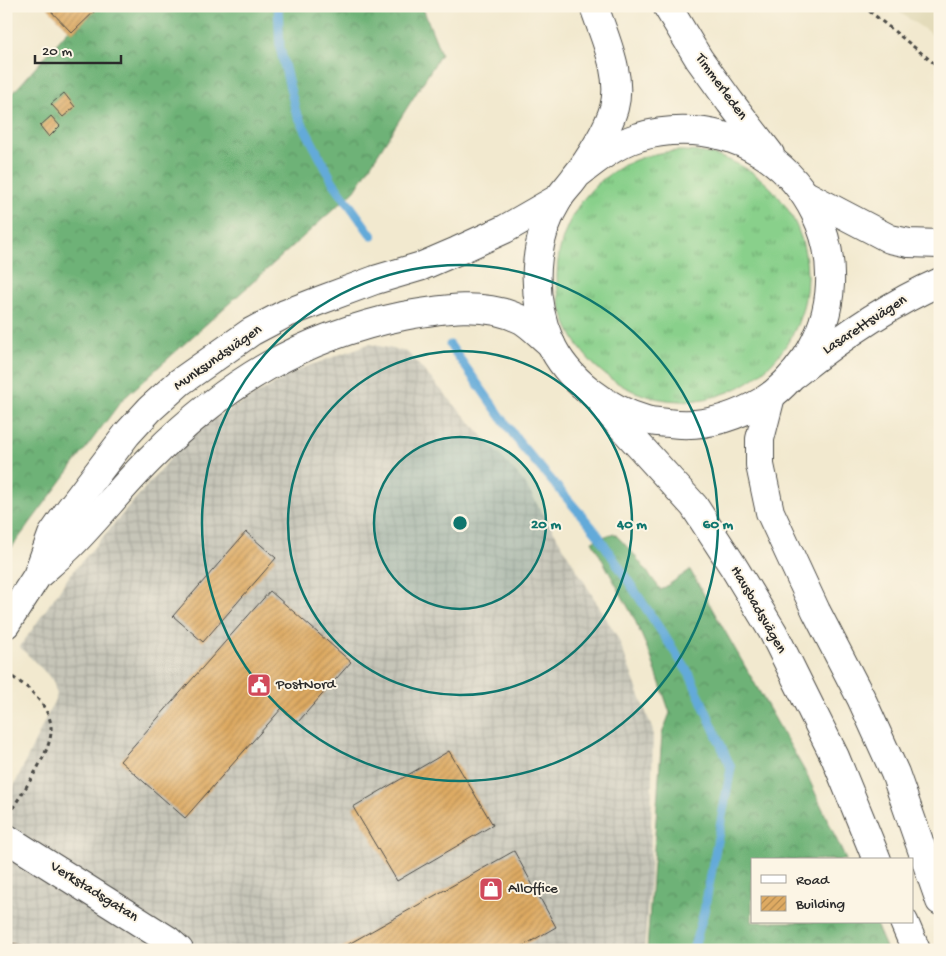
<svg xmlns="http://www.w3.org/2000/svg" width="946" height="956" viewBox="0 0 946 956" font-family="'Gochi Hand',sans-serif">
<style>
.built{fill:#e3dbba}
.industrial{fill:url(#industrial-grid)}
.grass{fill:url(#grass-tufts);stroke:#5a7e5b}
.forest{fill:url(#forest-crowns);stroke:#4c6e51}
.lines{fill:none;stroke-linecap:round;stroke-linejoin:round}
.stream{stroke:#63aad9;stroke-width:9}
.building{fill:url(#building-hatch)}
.minor-casing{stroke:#494844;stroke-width:30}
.major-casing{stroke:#494844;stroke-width:30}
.path{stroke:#494844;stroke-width:3;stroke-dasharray:4 4;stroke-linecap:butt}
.minor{stroke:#fff;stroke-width:28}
.major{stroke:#fff;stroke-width:28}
.ring{fill:none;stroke:#0f766e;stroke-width:2.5}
.labels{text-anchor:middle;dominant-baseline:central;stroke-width:4;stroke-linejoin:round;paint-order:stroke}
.street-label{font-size:15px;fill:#2b2b2b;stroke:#fcf5e5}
.poi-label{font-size:15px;fill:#2b2b2b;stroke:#fcf5e5;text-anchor:start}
.centre{fill:#0f766e;stroke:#fcf5e5;stroke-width:2.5}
.ring-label{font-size:15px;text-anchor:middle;font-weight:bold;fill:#0f766e;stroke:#fcf5e5;stroke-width:4;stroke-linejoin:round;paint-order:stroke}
</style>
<defs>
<pattern id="industrial-grid" width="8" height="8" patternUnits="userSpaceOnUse" patternTransform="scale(1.25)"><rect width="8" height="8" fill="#c6c5b8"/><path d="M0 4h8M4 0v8" fill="none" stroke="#aaa99e"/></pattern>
<pattern id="grass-tufts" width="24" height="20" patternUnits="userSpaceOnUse" patternTransform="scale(1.25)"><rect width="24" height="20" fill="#89d08b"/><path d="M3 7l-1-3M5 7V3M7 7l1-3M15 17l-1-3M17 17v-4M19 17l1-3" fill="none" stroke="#70a972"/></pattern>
<pattern id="forest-crowns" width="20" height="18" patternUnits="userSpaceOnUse" patternTransform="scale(1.25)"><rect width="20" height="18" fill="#6eb277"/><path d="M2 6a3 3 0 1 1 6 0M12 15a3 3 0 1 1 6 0" fill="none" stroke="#5b9162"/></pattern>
<pattern id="building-hatch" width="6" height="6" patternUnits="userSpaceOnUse" patternTransform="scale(1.25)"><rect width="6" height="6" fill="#deaa62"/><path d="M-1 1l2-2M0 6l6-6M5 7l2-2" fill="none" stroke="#b48b51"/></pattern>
</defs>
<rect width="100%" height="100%" fill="#fcf5e5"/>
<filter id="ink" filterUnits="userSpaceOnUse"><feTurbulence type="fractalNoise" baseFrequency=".02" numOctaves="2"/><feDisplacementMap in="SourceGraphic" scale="10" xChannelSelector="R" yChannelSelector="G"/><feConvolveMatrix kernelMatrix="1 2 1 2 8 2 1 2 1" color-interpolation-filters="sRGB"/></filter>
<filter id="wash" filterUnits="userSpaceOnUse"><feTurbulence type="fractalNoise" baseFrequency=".0096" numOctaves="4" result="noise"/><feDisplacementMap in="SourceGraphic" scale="20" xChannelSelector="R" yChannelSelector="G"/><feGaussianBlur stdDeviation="1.12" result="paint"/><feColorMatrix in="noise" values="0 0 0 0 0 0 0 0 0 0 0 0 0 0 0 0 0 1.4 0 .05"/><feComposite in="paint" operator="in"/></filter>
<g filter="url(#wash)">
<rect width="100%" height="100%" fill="#f2e9cf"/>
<polygon class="built" points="893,6 940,6 940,40 899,12"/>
<polygon class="industrial" points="369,344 407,352 524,482 618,638 653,731 650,878 644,950 6,950 6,803 57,695 53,680 20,647 70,575 194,431 300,369"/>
<circle class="grass" cx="682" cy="276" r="125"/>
<g class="forest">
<polygon points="90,6 422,6 441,54 355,190 122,400 6,555 6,101"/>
<polygon points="614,533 632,552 661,590 690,570 807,775 846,860 752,860 752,922 875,922 887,950 647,950 662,734 670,713 651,657 634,618 592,541"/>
</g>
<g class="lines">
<g class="stream">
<polyline points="278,6 280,48 296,112 333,182 372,236"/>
<polyline points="450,345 521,445 596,532 690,675 731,768 704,912 693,950"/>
</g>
</g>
<g id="blocks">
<g class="building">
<polygon points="46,6 100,6 72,33"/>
<polygon points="64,93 75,107 63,117 51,104"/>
<polygon points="51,116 60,126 49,137 40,126"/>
<polygon points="246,532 276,558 203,642 173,616"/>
<polygon points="270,591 351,662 298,722 282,708 185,818 120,761"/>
<polygon points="449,751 493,825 397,881 353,807"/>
<polygon points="514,851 556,927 516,950 338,950"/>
<polygon points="10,943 50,949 50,950 9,950"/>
</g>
</g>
</g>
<g filter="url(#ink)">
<use href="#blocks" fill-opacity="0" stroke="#494844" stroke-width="1"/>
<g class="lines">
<g class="minor-casing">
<g id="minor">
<polyline points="806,195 890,239 909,243 940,244"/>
<path d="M795,374C839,339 887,305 940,282"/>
<path d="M40,573C50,564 61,555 71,545C99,517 124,484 153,456C226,383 301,337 403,316C441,309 485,301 522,320C532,326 542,337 551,344"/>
<polyline points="6,624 37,576 52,535 70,509 127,434 150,409 180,382 251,332 285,314 321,300 375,280 422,266 457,251 505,229 559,198"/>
<polyline points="6,838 168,940 179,950"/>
</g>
</g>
<g class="major-casing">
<g id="major">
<polyline points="667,6 699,59 730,102 770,154"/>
<path d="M578,174C597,159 616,144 639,137C657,131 676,130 694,131C806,140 867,264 806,358C794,375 781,390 763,401C734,418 702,428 668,423C661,422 653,422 646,420C607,409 567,380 550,342C530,295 532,241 559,198C564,190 571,184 576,176C589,160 608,129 614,108C623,75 604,37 594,6"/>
<polyline points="771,396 760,439 760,465 770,512 816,611 861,698 895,773 940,901"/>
<polyline points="604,407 694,506 733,566 773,632 835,757 877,860"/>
<polyline points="904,922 916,950"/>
</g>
</g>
<g class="path">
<polyline points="863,6 940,68"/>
<path d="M6,673C14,678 22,683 29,689C39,699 51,713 51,728C53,750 23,791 11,811"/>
</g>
<use href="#minor" class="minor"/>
<use href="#major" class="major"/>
</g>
</g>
<circle cx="460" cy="523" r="86" fill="#0f766e" fill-opacity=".12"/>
<g class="ring">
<circle cx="460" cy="523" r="86"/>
<circle cx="460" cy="523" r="172"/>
<circle cx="460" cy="523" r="258"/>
</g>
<defs>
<g id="civic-square" transform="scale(1.25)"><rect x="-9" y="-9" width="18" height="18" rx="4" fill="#d1495b" stroke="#fcf5e5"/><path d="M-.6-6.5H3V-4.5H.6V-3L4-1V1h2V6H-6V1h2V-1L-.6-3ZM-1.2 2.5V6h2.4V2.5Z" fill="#fff"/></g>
<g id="shop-square" transform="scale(1.25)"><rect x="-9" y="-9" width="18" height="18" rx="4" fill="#d1495b" stroke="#fcf5e5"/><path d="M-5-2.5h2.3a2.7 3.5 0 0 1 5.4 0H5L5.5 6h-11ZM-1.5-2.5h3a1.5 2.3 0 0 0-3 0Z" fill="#fff"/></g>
</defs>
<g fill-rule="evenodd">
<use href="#civic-square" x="259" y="685"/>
<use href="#shop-square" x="491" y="889"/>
</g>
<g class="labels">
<g class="street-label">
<text transform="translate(721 87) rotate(54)">Timmerleden</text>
<text transform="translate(865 325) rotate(-33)">Lasarettsvägen</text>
<text transform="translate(218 358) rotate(-35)">Munksundsvägen</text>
<text transform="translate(758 610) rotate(60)">Havsbadsvägen</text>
<text transform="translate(94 892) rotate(32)">Verkstadsgatan</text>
</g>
<g class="poi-label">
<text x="276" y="685">PostNord</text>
<text x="508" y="889">AllOffice</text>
</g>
</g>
<circle cx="460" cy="523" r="8" class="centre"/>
<g class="ring-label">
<text x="546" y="528">20 m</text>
<text x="632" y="528">40 m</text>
<text x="718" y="528">60 m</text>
</g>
<rect width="946" height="956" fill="none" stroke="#fcf5e5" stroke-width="25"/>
<rect x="751" y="858" width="162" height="65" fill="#fcf5e5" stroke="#a8a49b"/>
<rect x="761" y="875" width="25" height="8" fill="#ffffff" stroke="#a8a49b"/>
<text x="796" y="884" font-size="15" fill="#2b2b2b">Road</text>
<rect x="761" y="896" width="25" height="15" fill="url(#building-hatch)" stroke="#a8a49b"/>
<text x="796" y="908" font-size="15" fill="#2b2b2b">Building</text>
<path d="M35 55v8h86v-8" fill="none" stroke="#2b2b2b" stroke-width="2.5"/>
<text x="42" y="55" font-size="15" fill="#2b2b2b" stroke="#fcf5e5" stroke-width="4" paint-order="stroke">20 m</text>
</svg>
